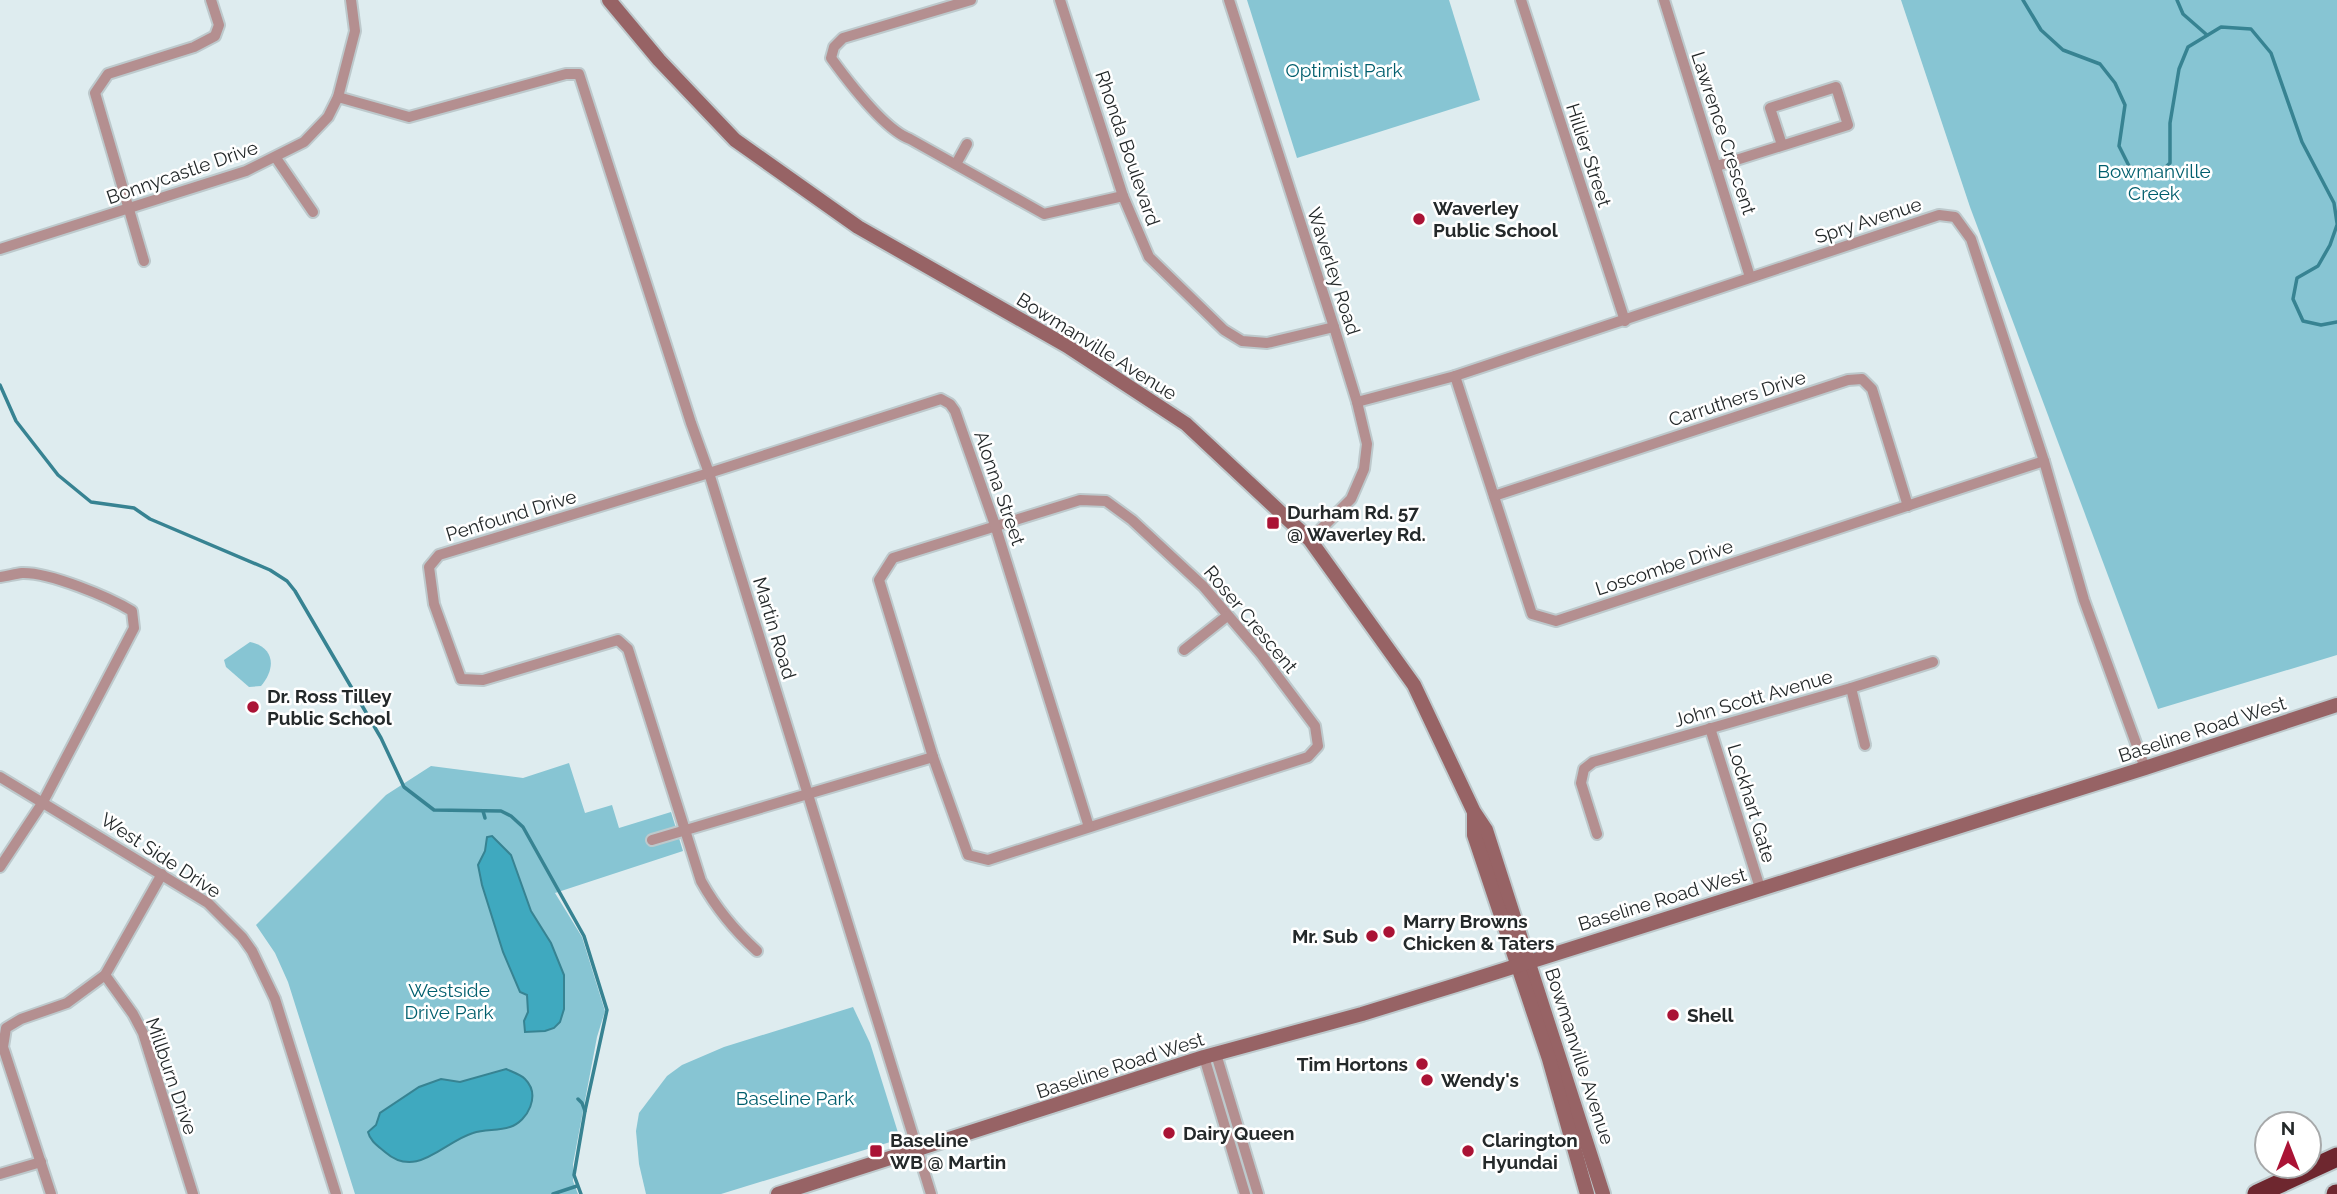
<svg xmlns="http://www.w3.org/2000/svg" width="2337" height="1194" viewBox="0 0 2337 1194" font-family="Raleway,sans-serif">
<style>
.green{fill:#87c5d3}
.water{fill:#3fa9bf;stroke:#378392;stroke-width:2}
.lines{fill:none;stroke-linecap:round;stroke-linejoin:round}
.stream{stroke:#378392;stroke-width:3.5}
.street-casing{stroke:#bdc9cc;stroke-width:14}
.secondary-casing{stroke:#bdc9cc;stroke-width:18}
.highway-casing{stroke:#bdc9cc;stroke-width:23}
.street{stroke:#b48f90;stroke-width:10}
.secondary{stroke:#976365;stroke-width:14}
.highway{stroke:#6e272f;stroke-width:19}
.poi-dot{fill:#aa1335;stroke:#fff;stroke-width:2.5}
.labels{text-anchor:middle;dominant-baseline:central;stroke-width:5;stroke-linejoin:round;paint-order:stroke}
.park-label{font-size:19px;fill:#005e6d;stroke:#fff}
.street-label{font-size:19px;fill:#24292a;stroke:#fff}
.poi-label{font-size:19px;font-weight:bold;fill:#24292a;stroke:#fff;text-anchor:start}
</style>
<rect width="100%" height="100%" fill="#deecef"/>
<g class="green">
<polygon points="1247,0 1449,0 1480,100 1297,158"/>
<polygon points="1901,0 2337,0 2337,655 2158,709 1970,207"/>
<path d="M250,642C275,647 276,669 261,686L249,687L226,667L224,660Z"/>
<polygon points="569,763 585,813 612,805 619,828 671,812 683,851 555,893 582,937 605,1011 597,1037 573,1164 573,1181 578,1194 355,1194 288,982 275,953 256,925 386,795 431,766 523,778"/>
<polygon points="853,1007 870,1043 900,1139 721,1194 646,1194 639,1164 636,1131 639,1113 667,1076 682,1065 724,1047"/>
</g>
<g class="water">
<polygon points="492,836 511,855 531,911 551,943 564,975 564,1009 560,1022 554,1028 545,1031 525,1032 524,1021 528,1012 527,995 520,992 503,952 482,885 478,865 485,851 487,837"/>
<path d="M506,1069C512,1072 520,1074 525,1079C541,1095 528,1121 510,1127C498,1131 485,1129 473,1133C443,1142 417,1180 385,1152C378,1146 370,1141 368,1132L376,1125L380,1113L419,1087L441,1079L460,1082Z"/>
</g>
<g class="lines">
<g class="stream">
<polyline points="2023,0 2041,30 2063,50 2100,64 2115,83 2125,105 2119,146 2131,170 2153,179 2170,163 2170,123 2179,69 2188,47 2221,27 2251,29 2271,53 2302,142 2334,203 2337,223"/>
<polyline points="2177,0 2183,14 2207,35"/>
<polyline points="2337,225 2330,245 2318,266 2297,278 2293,299 2303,321 2321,325 2337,322"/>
<polyline points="0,385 16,421 58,475 91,502 134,508 150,519 270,570 287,581 295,591 381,738 404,787 434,810 501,811 511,816 523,827 584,936 607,1010 585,1111"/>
<polyline points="483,811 485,818"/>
<polyline points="578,1099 582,1103 585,1111 574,1175 581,1194"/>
<polyline points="553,1194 577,1186"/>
</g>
<g class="street-casing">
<g id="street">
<path d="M971,0L843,38L834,47L831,58C847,80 885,130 910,139L1044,214L1123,196"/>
<polyline points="1060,0 1123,196 1149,257 1224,330 1242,341 1267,343 1334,327"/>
<polyline points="1229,0 1334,327 1357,402 1367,444 1364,469 1351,499 1310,540"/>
<polyline points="1521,0 1625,321"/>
<polyline points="1664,0 1750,277"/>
<polyline points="338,97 409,117 566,74 579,74 691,423 709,473 931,1194"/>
<polyline points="276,158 313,212"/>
<polyline points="956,164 967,144"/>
<polyline points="1717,166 1848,125 1836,87 1770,108 1782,145"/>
<polyline points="0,249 246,171 304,142 328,117 338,97 355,31 351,0"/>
<polyline points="144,261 95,93 108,74 194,47 215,36 219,25 211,0"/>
<polyline points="1455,376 1532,614 1556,621 2044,461"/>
<polyline points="1357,402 1455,376 1939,215 1955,217 1971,239 2044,461 2084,600 2145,768"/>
<polyline points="1494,496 1848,380 1862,379 1872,389 1908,506"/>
<polygon points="1080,500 1106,501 1132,520 1203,586 1261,654 1315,726 1318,746 1308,757 988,860 968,855 933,757 879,580 893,558"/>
<path d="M0,577C7,576 15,574 22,573C49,572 109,597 132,611L134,628L43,802L0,867"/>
<polyline points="1184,650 1227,616"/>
<polyline points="1851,688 1865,745"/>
<polyline points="1710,728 1760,888"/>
<polyline points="0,777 208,903 242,937 252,951 275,999 336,1194"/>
<polyline points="1597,834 1581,783 1584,769 1593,762 1851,688 1933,662"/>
<polyline points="652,840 933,757"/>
<path d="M757,951C734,930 716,908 701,881L628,649L618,640L483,680L461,679L434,604L429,567L439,555L709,473L941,399L950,404L955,411L995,525L1089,827"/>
<polyline points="105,975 133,1014 143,1033 193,1194"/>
<polyline points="1216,1054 1258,1194"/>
<polyline points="1204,1057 1245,1194"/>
<polyline points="0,1174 41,1162"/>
<polyline points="51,1194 3,1047 6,1028 21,1019 67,1003 105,975 162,874"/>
</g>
</g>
<g class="secondary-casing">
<g id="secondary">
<polyline points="609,0 659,60 735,140 858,227 1067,346 1186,424 1310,540 1414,685 1474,812 1486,830 1603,1194"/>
<polyline points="1474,814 1474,835 1549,1059 1587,1194"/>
<polyline points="778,1194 1204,1057 1362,1014 1456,985 2145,768 2337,705"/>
</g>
</g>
<g class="highway-casing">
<g id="highway">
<polyline points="2257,1194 2337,1157"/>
<polyline points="2336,1194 2337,1194"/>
</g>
</g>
<use href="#street" class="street"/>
<use href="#secondary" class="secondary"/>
<use href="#highway" class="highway"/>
</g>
<g class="poi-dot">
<circle cx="1419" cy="219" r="7"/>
<rect x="1266" y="516" width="14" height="14" rx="3.5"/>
<circle cx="253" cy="707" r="7"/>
<circle cx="1389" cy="932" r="7"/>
<circle cx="1372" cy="936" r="7"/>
<circle cx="1673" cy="1015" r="7"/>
<circle cx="1422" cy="1064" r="7"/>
<circle cx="1427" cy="1080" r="7"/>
<circle cx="1169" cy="1133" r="7"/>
<rect x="869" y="1144" width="14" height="14" rx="3.5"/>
<circle cx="1468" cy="1151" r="7"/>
</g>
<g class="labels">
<g class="park-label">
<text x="1344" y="70">Optimist Park</text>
<text x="2154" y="171">Bowmanville<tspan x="2154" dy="22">Creek</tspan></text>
<text x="449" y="990">Westside<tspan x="449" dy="22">Drive Park</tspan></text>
<text x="795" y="1098">Baseline Park</text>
</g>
<g class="street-label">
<text transform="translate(1724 133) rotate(72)">Lawrence Crescent</text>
<text transform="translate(1128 148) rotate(71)">Rhonda Boulevard</text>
<text transform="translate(1589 155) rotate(72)">Hillier Street</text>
<text transform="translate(182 172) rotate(-19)">Bonnycastle Drive</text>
<text transform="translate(1868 220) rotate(-18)">Spry Avenue</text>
<text transform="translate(1334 271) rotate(72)">Waverley Road</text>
<text transform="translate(1097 346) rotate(32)">Bowmanville Avenue</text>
<text transform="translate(1737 398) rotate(-18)">Carruthers Drive</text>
<text transform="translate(1000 488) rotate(71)">Alonna Street</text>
<text transform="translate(511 515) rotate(-17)">Penfound Drive</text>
<text transform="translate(1664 567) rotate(-18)">Loscombe Drive</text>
<text transform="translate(1251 619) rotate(50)">Roser Crescent</text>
<text transform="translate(775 628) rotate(73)">Martin Road</text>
<text transform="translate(1753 698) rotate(-16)">John Scott Avenue</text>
<text transform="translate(2202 729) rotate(-18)">Baseline Road West</text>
<text transform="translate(1752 803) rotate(73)">Lockhart Gate</text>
<text transform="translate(161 855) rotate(33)">West Side Drive</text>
<text transform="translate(1662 899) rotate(-17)">Baseline Road West</text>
<text transform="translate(1580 1056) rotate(72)">Bowmanville Avenue</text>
<text transform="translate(1120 1065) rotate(-18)">Baseline Road West</text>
<text transform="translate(172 1076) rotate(71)">Millburn Drive</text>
</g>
<g class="poi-label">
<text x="1433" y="208">Waverley<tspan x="1433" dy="22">Public School</tspan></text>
<text x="1287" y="512">Durham Rd. 57<tspan x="1287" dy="22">@ Waverley Rd.</tspan></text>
<text x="267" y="696">Dr. Ross Tilley<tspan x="267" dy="22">Public School</tspan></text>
<text x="1403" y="921">Marry Browns<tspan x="1403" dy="22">Chicken &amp; Taters</tspan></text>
<text x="1358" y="936" text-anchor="end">Mr. Sub</text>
<text x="1687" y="1015">Shell</text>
<text x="1408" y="1064" text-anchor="end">Tim Hortons</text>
<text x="1441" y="1080">Wendy's</text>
<text x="1183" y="1133">Dairy Queen</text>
<text x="890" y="1140">Baseline<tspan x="890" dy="22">WB @ Martin</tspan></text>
<text x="1482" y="1140">Clarington<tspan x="1482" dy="22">Hyundai</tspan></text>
</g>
</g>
<g transform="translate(2288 1145)"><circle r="33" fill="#ffffff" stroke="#a7a9aa" stroke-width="2"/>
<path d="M0-5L12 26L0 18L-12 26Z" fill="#aa1335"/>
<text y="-10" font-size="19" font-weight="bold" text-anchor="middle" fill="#24292a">N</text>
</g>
</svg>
